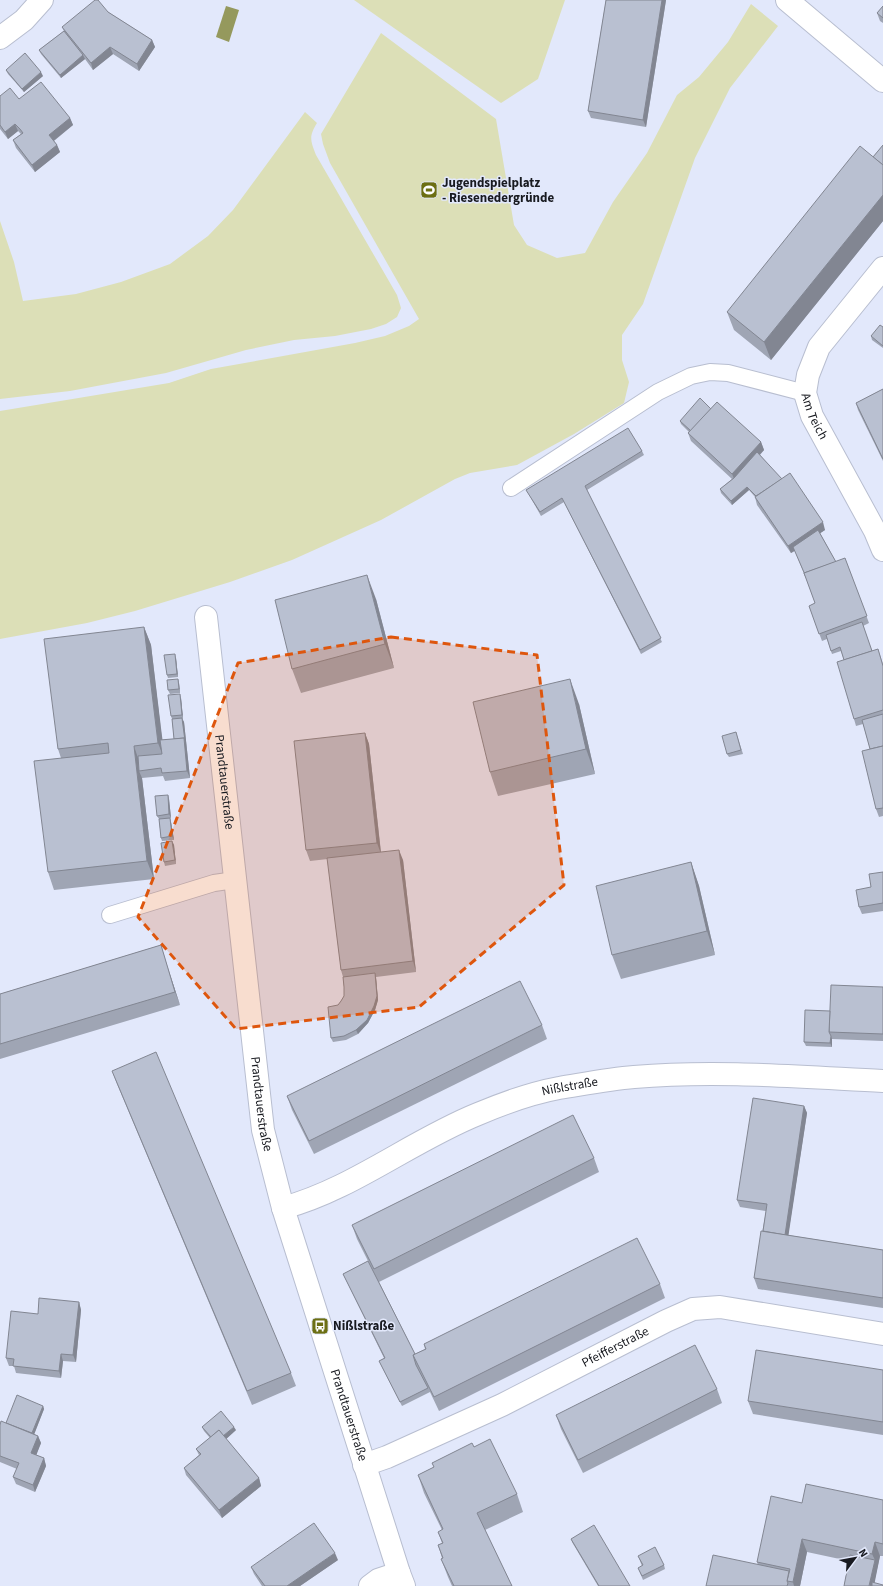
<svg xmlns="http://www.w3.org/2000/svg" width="883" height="1586" viewBox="0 0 883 1586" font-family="'Source Sans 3',sans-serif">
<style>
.green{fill:#dcdfb7}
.water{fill:#95995d}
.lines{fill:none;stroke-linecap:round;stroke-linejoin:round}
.service-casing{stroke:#b8bed0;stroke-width:18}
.minor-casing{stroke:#b8bed0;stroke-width:24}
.service{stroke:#fff;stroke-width:16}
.minor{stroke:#fff;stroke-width:22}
.wall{fill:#9fa5b4}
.shaded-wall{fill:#828692}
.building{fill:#b9c0d1;stroke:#828692}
.marked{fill:#de560d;fill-opacity:0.2;stroke:#de560d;stroke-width:3;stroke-dasharray:8 5;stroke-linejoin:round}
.labels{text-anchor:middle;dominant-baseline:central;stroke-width:3;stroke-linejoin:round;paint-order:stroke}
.poi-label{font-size:13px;font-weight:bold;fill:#181a20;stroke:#e2e8fb;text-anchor:start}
.street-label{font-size:13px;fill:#181a20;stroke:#e2e8fb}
</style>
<rect width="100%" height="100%" fill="#e2e8fb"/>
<g class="green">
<polygon points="354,0 565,0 538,79 501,103"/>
<polygon points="751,4 778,26 730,88 695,158 643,304 622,335 622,360 629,382 624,403 574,434 517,465 470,473 455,479 381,520 292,560 230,582 135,611 87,623 0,639 0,411 169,383 211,369 355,343 385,336 409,326 419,319 330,163 323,144 321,134 381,33 496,119 514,225 527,245 557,258 585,253 613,202 647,153 677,95 699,77 728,42"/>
<path d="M305,112L317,123C309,136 310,140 316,155L397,295L401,308L397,317L386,324L371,329L335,336L294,340L246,350L166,373L70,391L0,399V221L14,262L23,301L76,294L121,282L170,264L208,236L233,210Z"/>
</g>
<polygon class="water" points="226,6 239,10 229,42 216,37"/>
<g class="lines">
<g class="service-casing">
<g id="service">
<polyline points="511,488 658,392 691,376 710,372 728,373 805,393"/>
<polyline points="110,915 214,883 235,880"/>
</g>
</g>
<g class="minor-casing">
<g id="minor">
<polyline points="787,0 883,81"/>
<polyline points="0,38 24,20 42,0"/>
<path id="s1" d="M883,268L819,347L808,375L805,393L812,416L875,531L883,550"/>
<path id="s2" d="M206,617L263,1130L283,1208L399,1573L404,1586"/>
<path id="s3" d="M283,1208C353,1189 411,1141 478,1114C504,1103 532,1093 559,1088C584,1084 609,1079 634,1077C717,1070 801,1077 883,1081"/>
<path id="s4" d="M364,1465L387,1457L502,1405L666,1321L693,1309L720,1307L883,1334"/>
<polyline points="370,1586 378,1580 399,1573"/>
</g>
</g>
<use href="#service" class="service"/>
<use href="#minor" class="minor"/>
</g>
<g class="wall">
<polygon points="606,0 666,0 646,127 591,118 588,111"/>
<polygon points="883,6 883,23 880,21 877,13"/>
<polygon points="108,12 152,40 155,47 139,71 113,54 93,70 85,59 61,78 41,54 39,50 64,31 62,27"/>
<polygon points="6,70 43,76 24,92 8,74"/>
<polygon points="0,96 19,99 70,118 73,125 54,141 57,145 60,152 35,172 16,148 13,140 21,134 18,131 8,139 0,129"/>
<polygon points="883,145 883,221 771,360 734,330 727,312 873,157"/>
<polygon points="883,327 883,348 872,340 871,336"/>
<polygon points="883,389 883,461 858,410 856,403"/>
<polygon points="711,409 761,442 764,450 760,455 825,530 820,533 836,562 845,558 869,623 863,626 872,651 878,649 883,664 883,816 879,817 876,809 870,749 863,724 856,726 854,719 844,660 841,651 832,654 827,639 822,641 809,606 815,603 807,581 795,551 791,553 757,505 755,497 749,490 732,505 721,493 720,489 732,479 691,441 688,433 689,432 681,424 680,421"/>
<polygon points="642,451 644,455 587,490 662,642 641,654 564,502 541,516 528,493 526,490"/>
<polygon points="376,599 394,668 301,693 292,669"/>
<polygon points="144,627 151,645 162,740 174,739 172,719 171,716 181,698 183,718 182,719 184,722 190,778 165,781 163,776 142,778 154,879 54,890 48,872 61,758 58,749"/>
<polygon points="176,658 178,677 168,678 167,675"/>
<polygon points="178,679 179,683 180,693 170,694 168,690"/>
<polygon points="579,704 595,774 498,796 490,772"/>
<polygon points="736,732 743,754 729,757 727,754"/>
<polygon points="365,733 369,744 381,852 403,860 416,972 376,977 378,1000 375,1010 368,1023 358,1034 346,1040 333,1042 331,1038 338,1005 341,1001 344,996 344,987 343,977 341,970 328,859 310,861 306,850"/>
<polygon points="168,795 169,799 171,818 170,818 171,822 174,840 162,841 161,838 159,819 157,816"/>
<polygon points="172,841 174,845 176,864 165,866 164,862"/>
<polygon points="691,862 699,886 715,955 621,979 612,955"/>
<polygon points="883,872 883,911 862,914 859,907 871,887"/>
<polygon points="161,945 165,959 180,1005 0,1059 0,994"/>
<polygon points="883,987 883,1041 832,1039 832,1047 806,1046 804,1042 830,1011"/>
<polygon points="542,1025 547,1039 314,1154 292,1110 287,1096"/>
<polygon points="112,1071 291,1373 296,1386 252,1405 117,1084"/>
<polygon points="804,1106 807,1113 788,1235 883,1250 883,1308 758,1289 754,1278 766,1211 740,1207 737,1200"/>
<polygon points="594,1158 599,1172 379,1282 415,1354 425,1349 424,1344 660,1284 665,1298 439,1411 430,1392 402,1406 379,1361 384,1358 343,1274 368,1261 357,1239 352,1225"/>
<polygon points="79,1302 81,1310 76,1362 63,1361 61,1378 16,1373 14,1366 9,1366 6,1358 38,1314"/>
<polygon points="883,1370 883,1435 753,1414 748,1401"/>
<polygon points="717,1389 722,1403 583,1473 561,1429 556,1415"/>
<polygon points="43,1406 44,1409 34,1434 38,1436 41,1443 36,1455 44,1458 46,1466 35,1492 16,1484 13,1477 17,1469 0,1462 0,1425 6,1423"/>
<polygon points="202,1427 236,1430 226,1439 259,1478 261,1486 222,1518 186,1475 184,1468 199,1455 196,1449 210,1438 204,1431"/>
<polygon points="474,1447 517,1494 523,1512 485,1530 512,1586 452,1586 448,1577 441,1559 442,1558 438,1545 442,1543 438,1532 442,1530 424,1493 418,1475 434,1467 432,1463"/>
<polygon points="883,1500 883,1556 880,1556 874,1583 844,1586 849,1561 807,1552 800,1586 706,1586 758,1565 757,1562 802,1503"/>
<polygon points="571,1539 630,1586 598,1586 572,1542"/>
<polygon points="638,1556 664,1565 665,1569 643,1580 638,1568 642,1566"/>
<polygon points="338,1560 300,1586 262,1586 254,1574 251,1567"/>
</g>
<g class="shaded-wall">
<polygon points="662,0 666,0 646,127 643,120"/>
<polygon points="152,40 155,47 139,71 137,64"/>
<polygon points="110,47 113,54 93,70 91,63"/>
<polygon points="83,55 85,59 61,78 60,75"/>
<polygon points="41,72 43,76 24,92 22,89"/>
<polygon points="70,118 73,125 52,142 49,135"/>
<polygon points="15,124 18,131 8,139 5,132"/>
<polygon points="57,145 60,152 35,172 32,165"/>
<polygon points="883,195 883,221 771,360 764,342"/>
<polygon points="761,442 764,450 735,481 732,474"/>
<polygon points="747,487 749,490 732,505 731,501"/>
<polygon points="823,522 825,530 791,553 788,546"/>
<polygon points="367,575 376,599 394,668 385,644"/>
<polygon points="144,627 151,645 165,761 158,743"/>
<polygon points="175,654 176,658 178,677 177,674"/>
<polygon points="178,679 179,683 180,693 179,689"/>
<polygon points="570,679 579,704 595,774 586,749"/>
<polygon points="180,694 181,698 183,718 182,715"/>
<polygon points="182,718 184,722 190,778 187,771 184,738"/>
<polygon points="365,733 369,744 381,854 377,843"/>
<polygon points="134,746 140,764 139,771 142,778 154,879 147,861"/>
<polygon points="168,795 169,799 171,818 169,814"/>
<polygon points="170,818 171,822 174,840 172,836"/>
<polygon points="172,841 174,845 176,864 175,860"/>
<polygon points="399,850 403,860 416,972 413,961"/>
<polygon points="691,862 699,886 715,955 707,931"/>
<polygon points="161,945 165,959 180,1005 175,992"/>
<polygon points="375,973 376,977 378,1000 375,1010 368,1023 358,1034 356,1030"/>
<polygon points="831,1036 832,1039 832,1047 830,1043"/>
<polygon points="804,1106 807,1113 787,1245 784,1238"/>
<polygon points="79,1302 81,1310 76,1362 73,1355"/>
<polygon points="61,1354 63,1361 61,1378 59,1371"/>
<polygon points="43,1406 44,1409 32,1440 31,1436"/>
<polygon points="234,1427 236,1430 224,1441 222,1437"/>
<polygon points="38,1436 41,1443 34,1461 31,1453"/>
<polygon points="44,1458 46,1466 35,1492 33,1485"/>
<polygon points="259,1478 261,1486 222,1518 219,1510"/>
<polygon points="802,1539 807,1552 800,1586 794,1586 793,1582"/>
<polygon points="875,1542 880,1556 874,1586 869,1586 875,1560 872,1554"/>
<polygon points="335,1553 338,1560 300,1586 287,1586"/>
</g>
<g class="building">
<polygon points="95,0 98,0 108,12 152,40 137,64 110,47 91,63 62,27"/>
<polygon points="606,0 662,0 643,120 588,111"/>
<polygon points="883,6 883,18 877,13"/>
<polygon points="64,31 83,55 60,75 39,50"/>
<polygon points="25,53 41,72 22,89 6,70"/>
<polygon points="41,82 70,118 49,135 57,145 32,165 13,140 23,133 20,129 15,124 5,132 0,125 0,96 10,88 19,99"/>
<polygon points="883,145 883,165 873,157"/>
<polygon points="860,146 883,165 883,195 764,342 727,312"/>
<polygon points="880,325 883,327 883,346 871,336"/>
<polygon points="883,389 883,459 856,403"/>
<polygon points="700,398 711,409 691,431 680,421"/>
<polygon points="717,402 761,442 732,474 688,433"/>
<polygon points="628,428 642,451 585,486 661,638 640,650 562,498 540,512 526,490"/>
<polygon points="757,452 782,479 756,496 747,487 731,501 720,489 734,478"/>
<polygon points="790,473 823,522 788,546 755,497"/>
<polygon points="818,530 836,562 804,573 806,577 793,547"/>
<polygon points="845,558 867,616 819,634 809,606 815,603 804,573"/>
<polygon points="367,575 385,644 292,669 275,600"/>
<polygon points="862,622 872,651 844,660 840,647 831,651 826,635"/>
<polygon points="144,627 158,743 134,746 147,861 48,872 34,761 109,753 108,743 58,749 44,639"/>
<polygon points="878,649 883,666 883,710 854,719 837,662"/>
<polygon points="175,654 177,674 167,675 164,655"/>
<polygon points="178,679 179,689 168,690 167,680"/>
<polygon points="570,679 586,749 490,772 473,702"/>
<polygon points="180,694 182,715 171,716 168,695"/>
<polygon points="883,714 883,746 870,749 862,720"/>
<polygon points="182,718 185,741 184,738 174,739 172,719"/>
<polygon points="736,732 741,750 727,754 722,736"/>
<polygon points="365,733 377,843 306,850 294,741"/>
<polygon points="184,738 187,771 162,773 161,768 139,771 138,756 162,754 160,740"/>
<polygon points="883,746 883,808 876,809 862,751"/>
<polygon points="168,795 169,814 157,816 155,796"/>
<polygon points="170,818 172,836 161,838 159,819"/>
<polygon points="172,841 175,860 164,862 161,843"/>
<polygon points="399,850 413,961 341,970 327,858"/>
<polygon points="691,862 707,931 612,955 596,886"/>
<polygon points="883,872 883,903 859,907 856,890 871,887 869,874"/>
<polygon points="161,945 175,992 0,1044 0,994"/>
<polygon points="375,973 377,996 374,1006 367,1020 356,1030 344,1036 331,1038 328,1007 338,1005 341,1001 344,996 344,987 343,977"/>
<polygon points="520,981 542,1025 309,1141 287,1096"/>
<polygon points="831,985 883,987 883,1034 829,1032"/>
<polygon points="805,1010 830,1011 829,1032 831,1036 830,1043 804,1042"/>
<polygon points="156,1052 291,1373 247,1391 112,1071"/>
<polygon points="753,1098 804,1106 785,1235 763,1231 767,1204 737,1200"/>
<polygon points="573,1115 594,1158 374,1269 352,1225"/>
<polygon points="761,1231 883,1250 883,1298 754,1278"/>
<polygon points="637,1238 660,1284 434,1397 413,1355 426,1349 424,1344"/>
<polygon points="368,1261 415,1354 413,1355 416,1365 428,1388 400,1402 379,1361 385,1358 343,1274"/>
<polygon points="39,1298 79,1302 73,1355 61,1354 59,1371 13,1366 14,1359 6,1358 11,1311 38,1314"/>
<polygon points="695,1345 717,1389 578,1460 556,1415"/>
<polygon points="756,1350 883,1370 883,1422 748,1401"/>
<polygon points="17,1395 43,1406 32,1433 6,1423"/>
<polygon points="221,1411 234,1427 223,1436 219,1430 211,1437 202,1427"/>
<polygon points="1,1421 38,1436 31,1453 44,1458 33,1485 13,1477 19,1463 0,1456 0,1425"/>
<polygon points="219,1430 259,1478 219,1510 184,1468 201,1454 196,1449"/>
<polygon points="490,1439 517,1494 477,1513 512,1586 454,1586 441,1559 443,1558 438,1545 443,1543 438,1532 443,1529 418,1475 434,1467 432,1463 472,1443 474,1447"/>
<polygon points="806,1484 883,1500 883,1544 875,1542 872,1554 802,1539 793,1582 787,1581 790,1569 757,1562 771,1496 802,1503"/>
<polygon points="314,1523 335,1553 287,1586 265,1586 251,1567"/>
<polygon points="594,1525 630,1586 599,1586 571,1539"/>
<polygon points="655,1547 664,1565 642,1576 638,1568 643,1565 638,1556"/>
<polygon points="713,1555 789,1571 787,1581 788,1583 787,1586 706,1586"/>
<polygon points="850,1555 875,1560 869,1586 844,1586"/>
<polygon points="872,1582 883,1585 883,1586 872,1586"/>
</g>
<path class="marked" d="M391,637L537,655L564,885L419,1007L236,1029L138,917L238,663Z"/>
<defs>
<g id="stadium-square" transform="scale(0.9)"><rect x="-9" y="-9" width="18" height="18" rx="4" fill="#6c6f13" stroke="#e2e8fb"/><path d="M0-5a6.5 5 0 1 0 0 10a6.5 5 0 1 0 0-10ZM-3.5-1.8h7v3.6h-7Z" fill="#fff"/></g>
<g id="bus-square" transform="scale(0.9)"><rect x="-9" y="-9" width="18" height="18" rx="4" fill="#6c6f13" stroke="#e2e8fb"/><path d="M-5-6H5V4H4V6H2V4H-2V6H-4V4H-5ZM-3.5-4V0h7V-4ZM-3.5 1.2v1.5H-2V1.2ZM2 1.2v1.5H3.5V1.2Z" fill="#fff"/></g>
</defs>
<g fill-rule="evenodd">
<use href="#stadium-square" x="429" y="190"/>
<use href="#bus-square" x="320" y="1326"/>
</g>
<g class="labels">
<g class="poi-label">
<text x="442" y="183">Jugendspielplatz<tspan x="442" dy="15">- Riesenedergründe</tspan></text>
<text x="333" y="1326">Nißlstraße</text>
</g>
<g class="street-label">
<text stroke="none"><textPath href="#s1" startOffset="175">Am Teich</textPath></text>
<text stroke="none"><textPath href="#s2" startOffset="166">Prandtauerstraße</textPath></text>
<text stroke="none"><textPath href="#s3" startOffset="313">Nißlstraße</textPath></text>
<text stroke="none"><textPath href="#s2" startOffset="490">Prandtauerstraße</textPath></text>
<text stroke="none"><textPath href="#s4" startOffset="278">Pfeifferstraße</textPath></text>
<text stroke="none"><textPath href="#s2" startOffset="814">Prandtauerstraße</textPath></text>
</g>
</g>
<g transform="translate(855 1558) rotate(58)" stroke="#e2e8fb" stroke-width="3" paint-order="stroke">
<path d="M0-3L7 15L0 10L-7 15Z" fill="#181a20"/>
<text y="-6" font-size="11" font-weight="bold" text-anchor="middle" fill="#181a20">N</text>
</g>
</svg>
